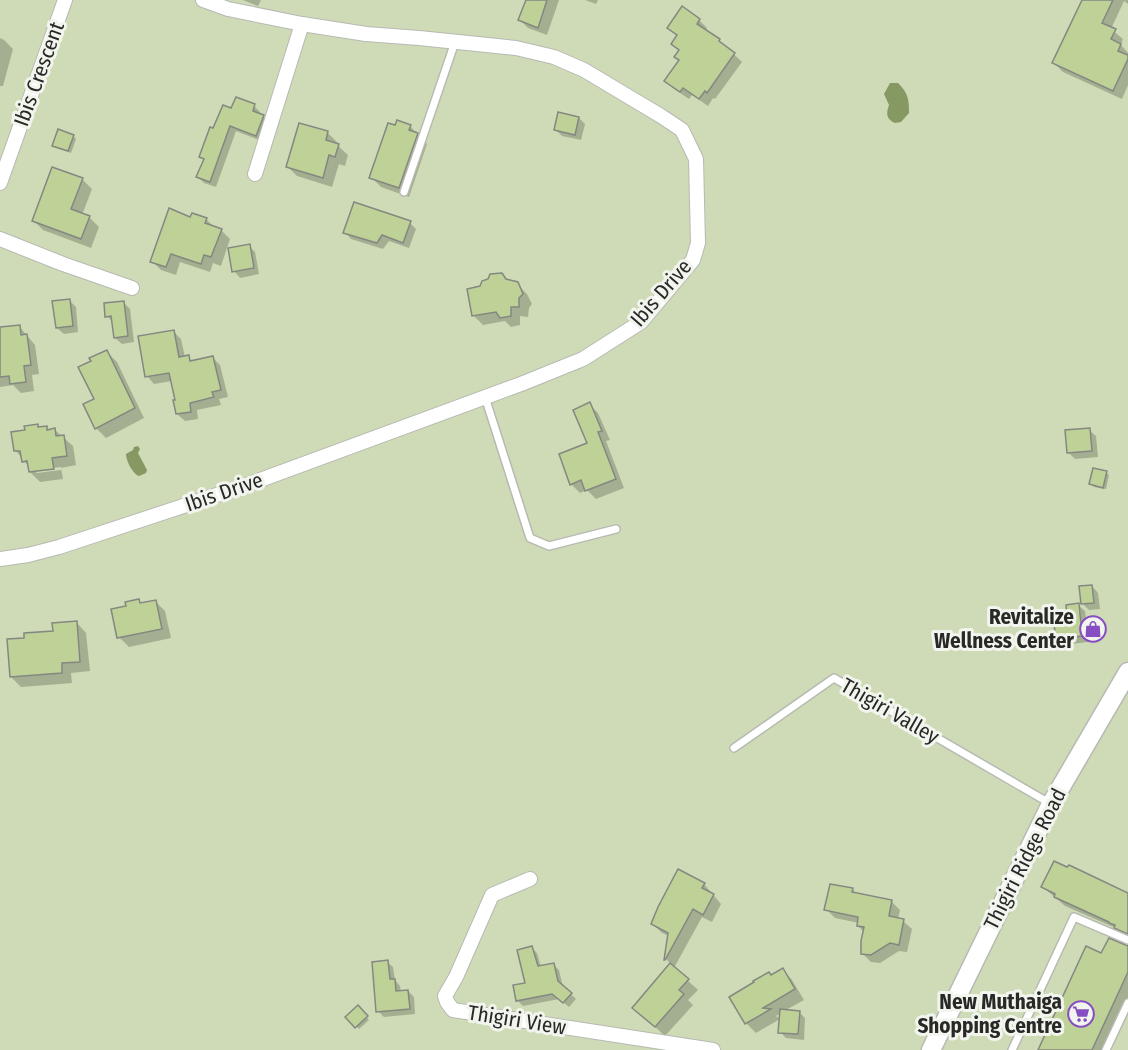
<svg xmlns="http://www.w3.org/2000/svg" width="1128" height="1050" viewBox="0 0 1128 1050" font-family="'Fira Sans Condensed',sans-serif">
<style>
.green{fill:#cedbb6}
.water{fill:#879962}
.shadow{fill:#0003;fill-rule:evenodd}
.building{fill:#bed298;stroke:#858781;stroke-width:1.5}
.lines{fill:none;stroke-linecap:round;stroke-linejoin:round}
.lane-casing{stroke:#b7bab3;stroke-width:10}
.street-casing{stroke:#b7bab3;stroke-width:16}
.secondary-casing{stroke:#b7bab3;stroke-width:21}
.lane{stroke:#fff;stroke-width:7}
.street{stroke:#fff;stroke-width:14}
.secondary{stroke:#fff;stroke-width:18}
.labels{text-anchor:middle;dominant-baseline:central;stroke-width:6;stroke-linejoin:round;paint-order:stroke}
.street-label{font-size:21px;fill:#282927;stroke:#f2f5ee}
.poi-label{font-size:21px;font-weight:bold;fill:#282927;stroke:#f2f5ee;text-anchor:end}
</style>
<rect width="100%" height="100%" fill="#e5e8e1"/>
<rect class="green" x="0" y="0" width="1128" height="1050"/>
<g class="water">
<path d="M890,83H898C908,93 909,99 909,113L901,122L895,123C886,119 886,113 889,105L884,94Z"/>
<path d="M138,446L140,449L138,453L147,470L146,473L139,476C133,474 126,461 126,454L133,450L134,447Z"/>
</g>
<g class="shadow">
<polygon points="243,0 261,0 258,6"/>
<polygon points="527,0 559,0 547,35 528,28 520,20"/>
<polygon points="585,0 598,0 596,4"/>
<polygon points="1083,0 1128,0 1128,4 1124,1 1111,29 1123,39 1121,45 1128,53 1128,85 1122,99 1063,72 1054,63"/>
<polygon points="699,20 707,28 705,31 719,40 742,62 715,99 713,98 708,106 692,95 689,99 674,89 666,81 680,61 677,36 669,28"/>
<polygon points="0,38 4,40 13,49 3,86 0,86"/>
<polygon points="254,106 260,112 259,115 263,116 269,122 262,141 236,131 216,187 204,183 198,177 205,161 200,157 232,110"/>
<polygon points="579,118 585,124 581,140 562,136 555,129"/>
<polygon points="410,126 427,144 409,197 381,187 371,177 396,127"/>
<polygon points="327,132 337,142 337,145 348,155 345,166 339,164 332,187 297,176 287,166"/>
<polygon points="73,136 76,139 71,153 57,148 54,145"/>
<polygon points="82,179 92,189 82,215 89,217 99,227 91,248 43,230 33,220"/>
<polygon points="191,219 206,219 215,228 221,230 230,239 221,266 213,263 210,272 180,262 176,275 161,270 152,261"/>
<polygon points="410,223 416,229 409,248 389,241 383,249 351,239 345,232"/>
<polygon points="249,246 255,252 259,274 240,278 234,271"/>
<polygon points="502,274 509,282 517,284 527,294 532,304 529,308 528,317 520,316 520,325 511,327 505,321 483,325 473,315 481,287"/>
<polygon points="69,300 76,307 78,332 64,334 57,328"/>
<polygon points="123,302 130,309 134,342 122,344 115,338 114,323 107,316"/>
<polygon points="19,326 35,345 39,374 32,375 34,391 21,393 13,385 0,387 0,329"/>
<polygon points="173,331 181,339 185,357 188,357 193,362 212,357 220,365 228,397 219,399 221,405 197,410 198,419 185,421 177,414 172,381 154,384 147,376"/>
<polygon points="107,352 117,362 144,418 106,438 96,428 96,400 93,361"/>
<polygon points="589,404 598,413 610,440 606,441 624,488 596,499 587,490 580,493 571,484 589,444"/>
<path d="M37,426L40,428L46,427L50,431L55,430L73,446L76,465L61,468L63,479L40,482L30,472V468L16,451L26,431ZM61,467V470L37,473L34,470Z"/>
<polygon points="1089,430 1096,436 1098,457 1075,459 1069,453"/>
<polygon points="1106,473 1109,475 1106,489 1094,487 1091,484"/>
<polygon points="1092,586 1098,593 1100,609 1089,610 1082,603"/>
<polygon points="139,601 142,604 155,601 165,611 171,638 129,647 119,637 127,607"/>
<polygon points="1078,605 1085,611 1088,642 1063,645 1057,638 1069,617"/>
<polygon points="77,623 86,633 90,671 71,673 72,683 21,687 11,677 26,639 54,632"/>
<polygon points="704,884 721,904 712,922 702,917 674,968 698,990 688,1000 693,1005 665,1036 644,1017 671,964 666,959 669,936 662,933 653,924"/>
<polygon points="1043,887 1124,893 1125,891 1128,893 1128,938 1118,929 1065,906"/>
<polygon points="852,889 858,895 891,901 900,910 898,919 903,921 912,929 907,952 899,951 880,963 871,962 862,953 864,932 858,926 859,923 835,918 826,909"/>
<polygon points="1128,947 1128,1004 1106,1050 1041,1050 1102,955"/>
<polygon points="532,948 537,953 541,967 554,965 559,970 563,987 576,999 569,1007 559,999 523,1006 518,1001 527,984"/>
<polygon points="387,962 393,967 395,980 400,986 401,992 408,991 414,997 415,1014 384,1017 378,1011"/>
<polygon points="783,970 792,980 804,1000 784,1011 799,1012 805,1018 804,1040 786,1038 780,1032 781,1013 776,1016 780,1019 756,1033 746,1023 772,976"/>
<polygon points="358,1007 369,1020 359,1029 348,1017"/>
</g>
<g class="building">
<polygon points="526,0 547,0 538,28 518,20"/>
<polygon points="1082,0 1113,0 1102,23 1116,29 1111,39 1121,44 1118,51 1128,55 1128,59 1113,91 1052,63"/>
<polygon points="682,6 700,19 697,24 720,39 719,41 735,53 707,93 705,91 699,99 683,88 680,92 664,81 679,60 674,57 679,50 671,44 677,35 667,28"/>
<polygon points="236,97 255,104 253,111 264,115 256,136 230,126 210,182 196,177 204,159 199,157 210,127 213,128 223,105 231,108"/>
<polygon points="558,112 579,117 575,135 554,130"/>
<polygon points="397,120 411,125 409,130 418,133 399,188 369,178 388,123 395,125"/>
<polygon points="299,123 328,131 326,140 339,144 335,157 329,155 323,178 286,167"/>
<polygon points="58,129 74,135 68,151 52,146"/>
<polygon points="52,167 83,178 71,209 90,216 81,239 32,221"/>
<polygon points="354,202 411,221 403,243 382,235 377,243 343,233"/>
<polygon points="169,208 190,217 192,213 207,218 205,223 222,229 211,257 204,255 201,264 171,254 166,267 150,262"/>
<polygon points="250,244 254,268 232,272 228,248"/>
<polygon points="502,273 506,279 518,282 523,294 519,298 519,307 511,307 511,316 500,318 496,312 472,316 467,289 480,286 482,281 488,279 490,274"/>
<polygon points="70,299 73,326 56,328 52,301"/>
<polygon points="124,301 128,336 114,338 111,316 105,317 104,303"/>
<polygon points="20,325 21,335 27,334 31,365 24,366 26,382 10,384 9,376 0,377 0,327"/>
<polygon points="174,330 179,357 189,355 190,361 213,356 221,390 212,392 214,397 190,403 191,412 176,414 173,400 175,400 169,373 145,377 138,336"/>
<polygon points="107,350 135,408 95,429 83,404 94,399 78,367 91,361 89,358"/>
<polygon points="590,402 602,431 598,432 616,479 585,491 581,480 570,485 559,454 587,443 573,410"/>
<polygon points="38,424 38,427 47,426 47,430 55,428 56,436 64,435 67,456 52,458 54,469 29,472 27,461 22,462 20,451 14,451 11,432 25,430 24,426"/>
<polygon points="1090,428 1092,451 1067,453 1065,430"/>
<polygon points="1093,468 1107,471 1103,488 1089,484"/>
<polygon points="1092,585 1094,603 1081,604 1079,586"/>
<polygon points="139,599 140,603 156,600 162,629 117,638 111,609 126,606 125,602"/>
<polygon points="1079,603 1082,636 1056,639 1053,617 1067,616 1066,605"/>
<polygon points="77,621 80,662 62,663 62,673 10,677 7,639 24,638 24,633 53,631 52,623"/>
<polygon points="1054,861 1067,867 1069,865 1128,893 1128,934 1114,928 1115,925 1109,923 1109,922 1054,897 1055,894 1041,887"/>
<polygon points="678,869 705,883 702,888 714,894 703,915 693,909 665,960 664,960 668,933 651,924 658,907"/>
<polygon points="830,884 853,888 852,892 892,900 889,916 904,919 899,945 890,943 871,955 861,954 861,941 864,927 857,926 858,917 824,910"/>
<polygon points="1109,938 1128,946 1128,972 1092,1050 1038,1050 1086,946 1101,953"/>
<polygon points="532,946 538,966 554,963 558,981 572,993 563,1003 552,994 516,1001 513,985 525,983 517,950"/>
<polygon points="388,960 390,979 395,979 396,991 408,990 410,1009 376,1012 372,962"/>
<polygon points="670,963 689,979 679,990 684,994 655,1027 632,1008"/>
<polygon points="783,968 795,989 763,1008 771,1009 745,1024 729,997 754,982 753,981 769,972 771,975"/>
<polygon points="358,1005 368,1016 355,1028 345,1017"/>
<polygon points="780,1009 800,1011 798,1034 778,1033"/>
</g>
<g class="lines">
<g class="lane-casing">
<g id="lane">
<polyline points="404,192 455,42"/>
<polyline points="485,397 530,538 549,546 616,529"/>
<polyline points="734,748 834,678 1051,804"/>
<polyline points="1012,1050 1074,917 1128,940"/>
<polyline points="1106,1050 1128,1003"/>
</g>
</g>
<g class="street-casing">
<g id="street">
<polyline points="255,174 302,24"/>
<polyline points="0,183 65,0"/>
<polyline points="0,239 63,264 132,288"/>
<polyline points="0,559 28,555 59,547 244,486 521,384 583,359 641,322 693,260 698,243 696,159 682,130 661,116 584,70 554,57 516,48 419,38 366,34 302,24 228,9 203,0"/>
<polyline points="530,879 492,895 456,977 445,996 447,1002 453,1010 713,1050"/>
</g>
</g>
<g class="secondary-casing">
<polyline id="secondary" points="931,1050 1051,804 1128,672"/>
</g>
<use href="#lane" class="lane"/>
<use href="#street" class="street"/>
<use href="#secondary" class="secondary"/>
</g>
<defs>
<g id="shop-ring" transform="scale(1.35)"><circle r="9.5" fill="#f2f5ee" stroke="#874dc3" stroke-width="1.5"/><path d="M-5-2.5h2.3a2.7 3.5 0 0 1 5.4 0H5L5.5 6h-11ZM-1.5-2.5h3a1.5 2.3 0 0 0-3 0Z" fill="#874dc3"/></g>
<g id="supermarket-ring" transform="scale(1.35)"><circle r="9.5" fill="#f2f5ee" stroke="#874dc3" stroke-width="1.5"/><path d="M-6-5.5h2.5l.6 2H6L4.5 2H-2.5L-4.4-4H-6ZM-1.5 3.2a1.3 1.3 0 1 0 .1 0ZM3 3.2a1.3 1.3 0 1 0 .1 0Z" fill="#874dc3"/></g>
</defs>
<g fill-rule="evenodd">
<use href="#shop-ring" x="1093" y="629"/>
<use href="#supermarket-ring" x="1081" y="1014"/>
</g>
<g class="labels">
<g class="street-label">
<text transform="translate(39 74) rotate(-70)">Ibis Crescent</text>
<text transform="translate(661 293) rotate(-49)">Ibis Drive</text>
<text transform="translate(224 492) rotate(-19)">Ibis Drive</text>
<text transform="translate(890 711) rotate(30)">Thigiri Valley</text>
<text transform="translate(1025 859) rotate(-63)">Thigiri Ridge Road</text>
<text transform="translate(517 1020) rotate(9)">Thigiri View</text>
</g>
<g class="poi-label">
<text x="1074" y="617">Revitalize<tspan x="1074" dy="24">Wellness Center</tspan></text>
<text x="1062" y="1002">New Muthaiga<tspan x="1062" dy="24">Shopping Centre</tspan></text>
</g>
</g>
</svg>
